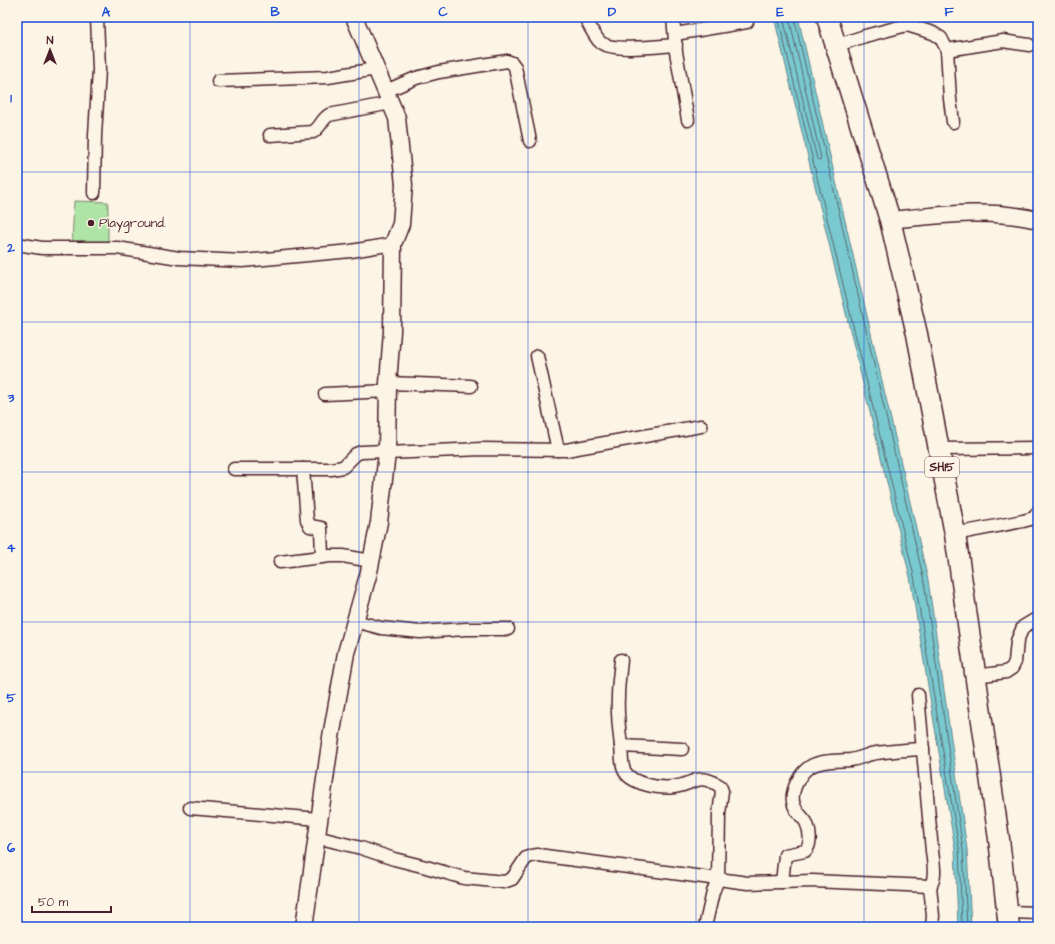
<svg xmlns="http://www.w3.org/2000/svg" width="1055" height="944" viewBox="0 0 1055 944" font-family="'Architects Daughter',sans-serif">
<style>
.green{fill:#afe4a7;stroke:#7c8269}
.water{fill:#78cad0;stroke:#66868e}
.lines{fill:none;stroke-linecap:round;stroke-linejoin:round}
.shore{stroke:#5c636d;stroke-width:1}
.minor-casing{stroke:#4a1f2b;stroke-width:15}
.tertiary-casing{stroke:#4a1f2b;stroke-width:19}
.primary-casing{stroke:#4a1f2b;stroke-width:23}
.minor{stroke:#fcf5e5;stroke-width:12}
.tertiary{stroke:#fcf5e5;stroke-width:16}
.primary{stroke:#fcf5e5;stroke-width:20}
.grid{fill:none;stroke:#1d4ed8;stroke-width:1;stroke-opacity:0.55}
.poi-dot{fill:#4a1f2b;stroke:#fcf5e5;stroke-width:1.5}
.labels{text-anchor:middle;dominant-baseline:central;stroke-width:3;stroke-linejoin:round;paint-order:stroke}
.shield{fill:#fcf5e5;stroke:#7f5f63;stroke-width:1}
.shield-label{font-size:12px;font-weight:bold;fill:#4a1f2b}
.poi-label{font-size:13px;fill:#4a1f2b;stroke:#fcf5e5;text-anchor:start}
.neatline{fill:none;stroke:#1d4ed8;stroke-width:1.5}
.grid-label{font-size:13px;text-anchor:middle;font-weight:bold;fill:#1d4ed8}
</style>
<rect width="100%" height="100%" fill="#fcf5e5"/>
<filter id="ink" filterUnits="userSpaceOnUse"><feTurbulence type="fractalNoise" baseFrequency=".025" numOctaves="2"/><feDisplacementMap in="SourceGraphic" scale="8" xChannelSelector="R" yChannelSelector="G"/><feConvolveMatrix kernelMatrix="1 2 1 2 8 2 1 2 1" color-interpolation-filters="sRGB"/></filter>
<g filter="url(#ink)">
<polygon class="green" points="74,201 108,202 108,244 72,243"/>
<polygon class="water" points="774,17 798,17 928,580 967,849 971,927 958,927 955,849 910,577"/>
<g class="lines">
<g class="shore">
<polyline points="778,17 914,576 959,848 962,927"/>
<polyline points="783,17 817,159 820,160 821,158 789,17"/>
<polyline points="794,17 924,581 963,850 967,927"/>
</g>
<g class="minor-casing">
<g id="minor">
<path d="M585,17C589,25 593,34 599,41C610,53 660,46 676,45"/>
<polyline points="673,17 676,52 688,120"/>
<polyline points="675,34 747,22"/>
<polyline points="835,46 865,36 907,25 933,33 941,38 947,50 950,99 953,122"/>
<polyline points="947,50 1003,41 1029,45"/>
<polyline points="218,81 328,77 376,69"/>
<polyline points="386,91 416,78 439,72 507,61 512,63 515,67 530,141"/>
<path d="M270,135L313,132C320,128 322,119 329,115L391,103"/>
<polyline points="94,193 95,135 99,70 97,17"/>
<polyline points="17,244 42,248 117,248 179,258 243,261 351,251 393,244"/>
<polyline points="537,356 558,450"/>
<polyline points="388,383 471,386"/>
<polyline points="325,394 388,391"/>
<polyline points="939,449 1038,448"/>
<polyline points="387,453 482,449 566,450 701,426"/>
<polyline points="234,469 331,469 343,467 356,454 361,452 387,451"/>
<polyline points="303,469 307,520 310,526 321,528 322,557"/>
<polyline points="955,534 1023,521 1034,518 1038,512"/>
<polyline points="280,562 330,556 343,556 371,561"/>
<polyline points="355,621 381,628 420,632 466,629 508,629"/>
<path d="M621,660C620,672 618,684 618,697C617,713 619,730 621,746C622,753 621,763 624,770C630,784 660,789 674,787C695,784 697,772 720,786L722,791L719,814L718,879L713,892L705,927"/>
<polyline points="975,676 1006,672 1012,668 1015,662 1017,641 1023,627 1038,618"/>
<polyline points="621,746 682,749"/>
<polyline points="190,808 319,819"/>
<path d="M316,837L361,848L394,859L426,867L464,878L504,882L512,879L526,858L531,856L538,855L748,883L812,881L930,886C937,878 933,861 932,851L918,695"/>
<path d="M782,882L785,855L805,851C812,845 810,830 806,822C802,816 796,812 794,805C789,793 800,772 811,766C822,760 838,761 850,760C858,759 864,756 871,754C888,751 906,750 923,749"/>
<polyline points="930,886 933,916 932,927"/>
<polyline points="1008,912 1038,913"/>
</g>
</g>
<g class="tertiary-casing">
<g id="tertiary">
<path d="M890,220C939,215 990,208 1038,220"/>
<polyline points="304,927 331,737 346,653 369,572 379,522 387,453 388,383 392,331 393,244 401,224 404,185 397,118 354,17"/>
</g>
</g>
<g class="primary-casing">
<polyline id="primary" points="827,17 890,220 917,334 955,534 999,839 1009,927"/>
</g>
<use href="#minor" class="minor"/>
<use href="#tertiary" class="tertiary"/>
<use href="#primary" class="primary"/>
</g>
</g>
<path class="grid" d="M190,17V927M359,17V927M528,17V927M696,17V927M864,17V927M17,172H1038M17,322H1038M17,472H1038M17,622H1038M17,772H1038"/>
<circle class="poi-dot" cx="91" cy="223" r="4"/>
<g class="labels">
<rect class="shield" x="925" y="457" width="34" height="20" rx="3"/>
<g class="shield-label">
<text x="942" y="467">SH15</text>
</g>
<g class="poi-label">
<text x="99" y="223">Playground.</text>
</g>
</g>
<rect width="1055" height="944" fill="none" stroke="#fcf5e5" stroke-width="44"/>
<g transform="translate(50 50)" stroke="#fcf5e5" stroke-width="3" paint-order="stroke">
<path d="M0-3L7 15L0 10L-7 15Z" fill="#4a1f2b"/>
<text y="-6" font-size="11" font-weight="bold" text-anchor="middle" fill="#4a1f2b">N</text>
</g>
<path d="M32 906v6h79v-6" fill="none" stroke="#4a1f2b" stroke-width="2"/>
<text x="38" y="906" font-size="12" fill="#4a1f2b" stroke="#fcf5e5" stroke-width="3" paint-order="stroke">50 m</text>
<rect x="22" y="22" width="1011" height="900" class="neatline"/>
<g class="grid-label">
<text x="106" y="16">A</text>
<text x="275" y="16">B</text>
<text x="443" y="16">C</text>
<text x="612" y="16">D</text>
<text x="780" y="16">E</text>
<text x="949" y="16">F</text>
<text x="11" y="102">1</text>
<text x="11" y="252">2</text>
<text x="11" y="402">3</text>
<text x="11" y="552">4</text>
<text x="11" y="702">5</text>
<text x="11" y="852">6</text>
</g>
</svg>
